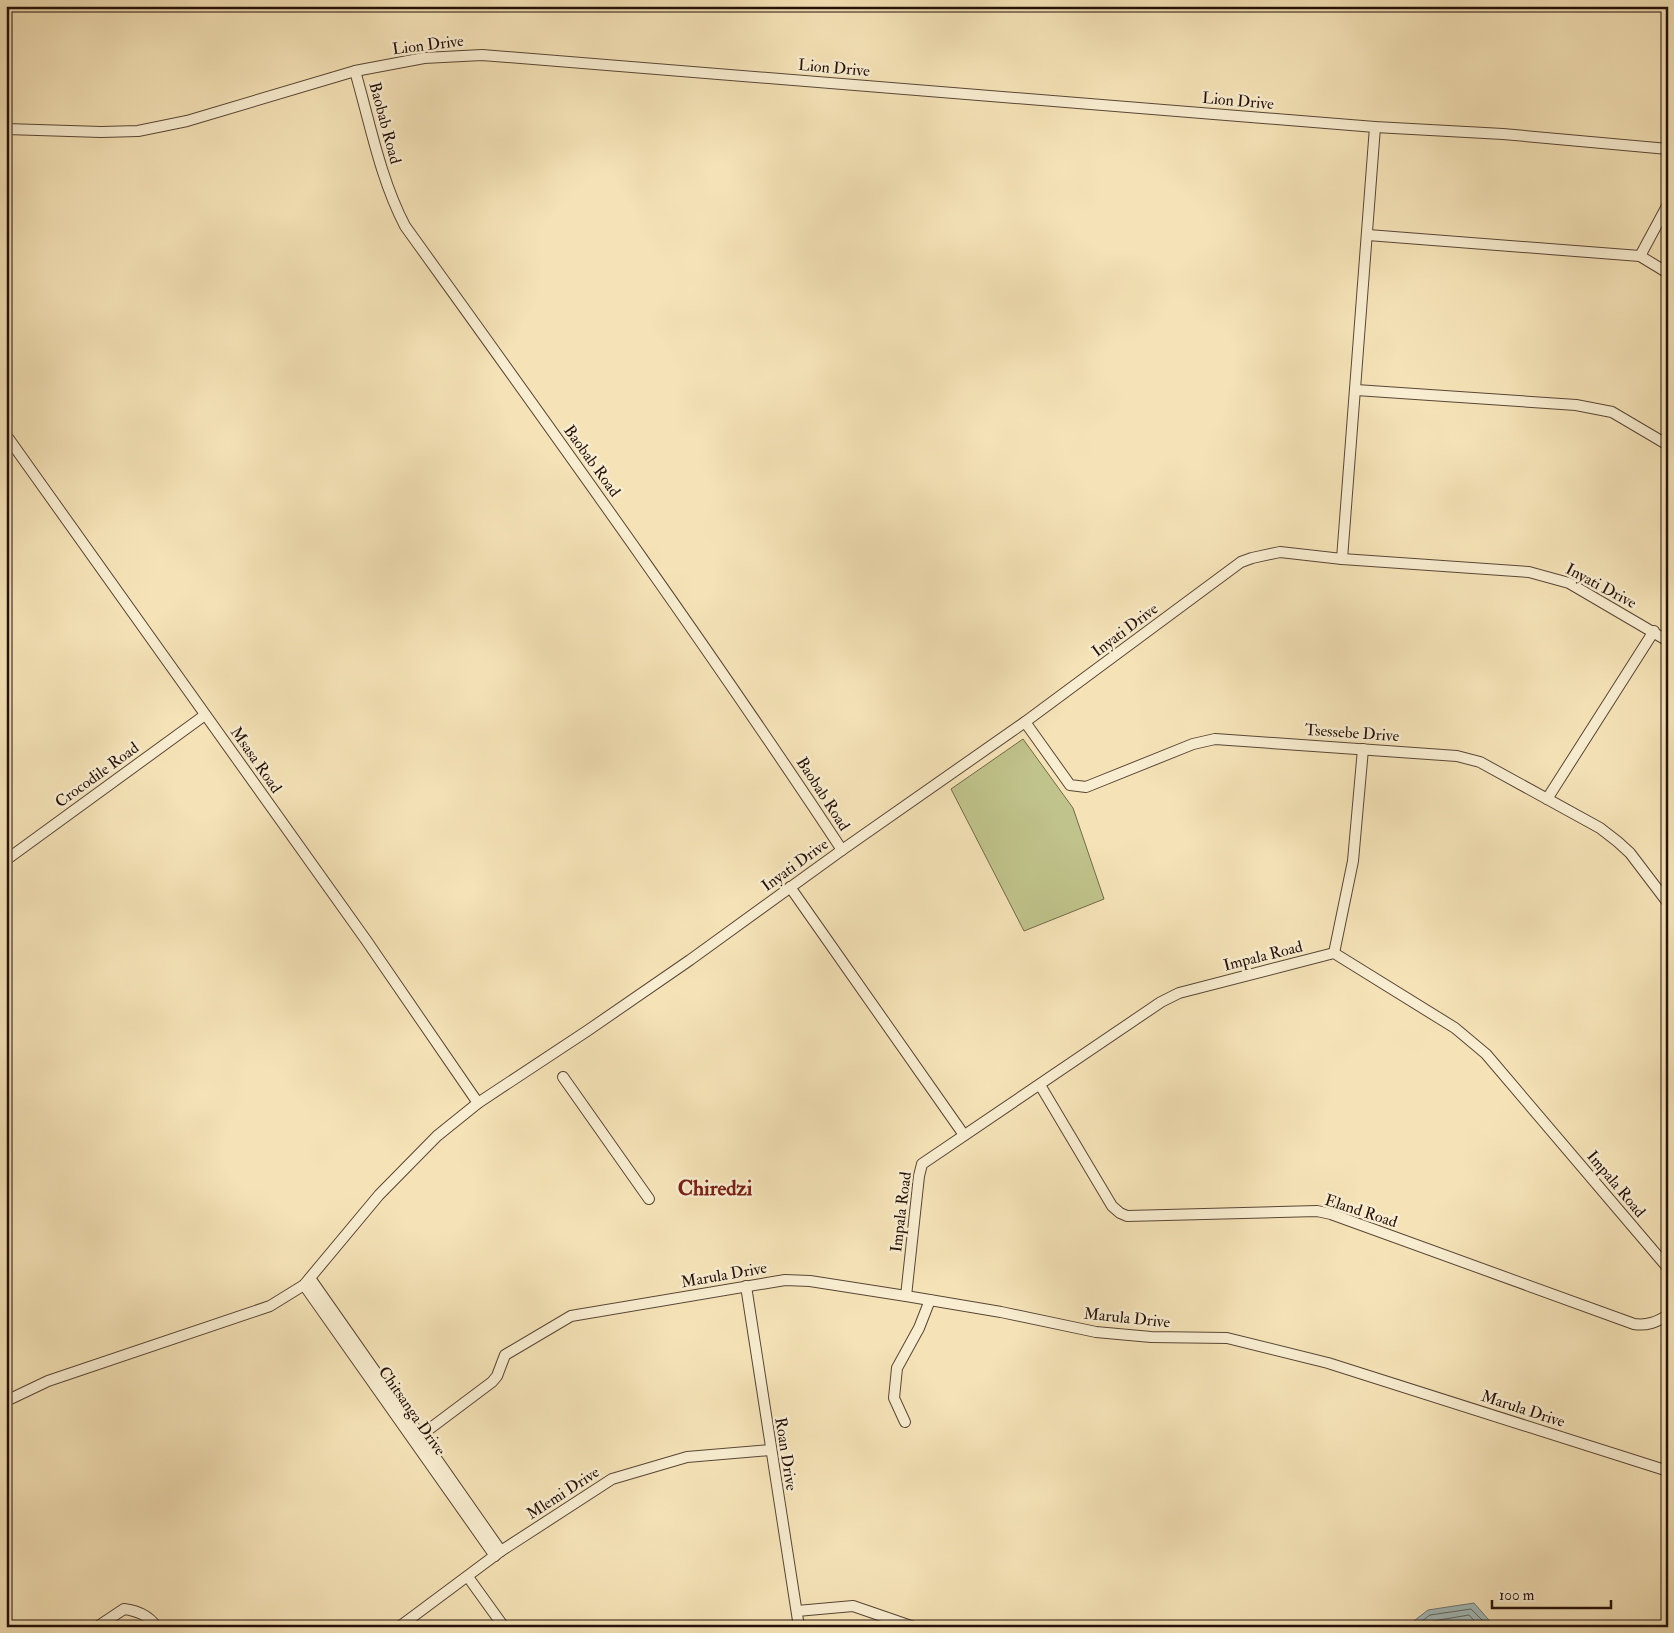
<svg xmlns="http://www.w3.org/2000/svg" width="1674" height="1633" viewBox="0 0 1674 1633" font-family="'IM FELL Double Pica',serif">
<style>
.green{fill:#c0c38b;stroke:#726a4a}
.water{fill:#a2bbba;stroke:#707774}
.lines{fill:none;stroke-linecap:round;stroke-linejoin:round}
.shore{stroke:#646662;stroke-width:1}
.minor-casing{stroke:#594635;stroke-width:12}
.minor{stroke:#f8edd0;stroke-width:10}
.labels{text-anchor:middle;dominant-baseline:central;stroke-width:5;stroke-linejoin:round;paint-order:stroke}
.street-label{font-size:16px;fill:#25110a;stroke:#f8edd0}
.district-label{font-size:21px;font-weight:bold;fill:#7a1f14;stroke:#f8edd0}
</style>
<rect width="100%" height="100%" fill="#f5e3b7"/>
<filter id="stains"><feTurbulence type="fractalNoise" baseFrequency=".004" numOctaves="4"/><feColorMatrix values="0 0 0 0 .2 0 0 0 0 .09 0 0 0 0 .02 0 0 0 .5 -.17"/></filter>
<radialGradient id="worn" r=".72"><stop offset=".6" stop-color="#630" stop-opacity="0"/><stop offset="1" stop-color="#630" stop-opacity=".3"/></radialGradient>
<polygon class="green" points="1023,739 1073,808 1104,899 1024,931 951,789"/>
<polygon class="water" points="1474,1603 1495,1627 1406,1627 1428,1610"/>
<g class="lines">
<g class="shore">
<polyline points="1414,1627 1430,1615 1471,1609 1489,1627"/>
<polyline points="1425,1627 1433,1621 1469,1615 1480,1627"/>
</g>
<g class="minor-casing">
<g id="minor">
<path d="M355,71C370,123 380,178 405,226C553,432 702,638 842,850"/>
<polyline points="6,129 101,132 138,131 187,121 355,71 424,58 482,55 1375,127 1503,134 1668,149"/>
<polyline points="1368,235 1640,256 1668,273"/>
<polyline points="1640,256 1668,204"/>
<polyline points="1356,390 1576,405 1612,412 1668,445"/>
<polyline points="6,435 366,940 478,1103"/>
<polyline points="1342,559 1375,127"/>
<polyline points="1025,722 1070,785 1086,787 1193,744 1215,739 1457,756 1480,762 1600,828 1618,842 1630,853 1668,903"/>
<polyline points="1547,799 1654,631"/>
<polyline points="6,860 205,715"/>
<polyline points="790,887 964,1135"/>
<polyline points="1334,953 1353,861 1363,749"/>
<polyline points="563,1077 649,1199"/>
<path d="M1040,1085L1112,1206L1120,1213L1127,1216L1317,1211L1331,1214L1634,1324C1647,1326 1657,1322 1668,1315"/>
<polyline points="310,1278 501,1551"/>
<polyline points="304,1285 495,1556"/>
<polyline points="746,1286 799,1627"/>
<polyline points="906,1296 919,1176 922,1164 1161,1002 1179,993 1334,953 1455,1028 1486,1054 1668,1268"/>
<polyline points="6,1401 48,1381 270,1306 304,1285 379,1195 437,1136 478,1103 587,1031 690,960 842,850 1025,722 1241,562 1252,558 1280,552 1342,559 1529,572 1569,583 1668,641"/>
<polyline points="905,1422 894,1398 897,1368 919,1328 930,1300"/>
<polyline points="420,1436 492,1382 497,1376 505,1355 571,1316 785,1280 810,1281 906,1296 1001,1312 1096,1332 1151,1337 1227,1338 1328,1363 1668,1471"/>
<polyline points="468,1577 504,1627"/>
<polyline points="797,1611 853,1606 914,1627"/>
<path d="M97,1627L124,1609C138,1611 148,1615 157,1627"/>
<polyline points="399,1627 501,1551 612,1479 687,1457 770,1450"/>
</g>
</g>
<use href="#minor" class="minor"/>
</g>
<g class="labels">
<g class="street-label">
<text transform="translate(428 45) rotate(-7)">Lion Drive</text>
<text transform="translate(834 68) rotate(5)">Lion Drive</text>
<text transform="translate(1238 101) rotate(5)">Lion Drive</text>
<text transform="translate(385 123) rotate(75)">Baobab Road</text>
<text transform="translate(592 461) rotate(54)">Baobab Road</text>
<text transform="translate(1601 586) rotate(28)">Inyati Drive</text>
<text transform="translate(1125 630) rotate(-37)">Inyati Drive</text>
<text transform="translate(1352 733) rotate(4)">Tsessebe Drive</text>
<text transform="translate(256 760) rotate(55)">Msasa Road</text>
<text transform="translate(97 775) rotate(-36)">Crocodile Road</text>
<text transform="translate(823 794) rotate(57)">Baobab Road</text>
<text transform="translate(795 865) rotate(-36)">Inyati Drive</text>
<text transform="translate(1263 956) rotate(-14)">Impala Road</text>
<text transform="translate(1616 1184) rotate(50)">Impala Road</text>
<text transform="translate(1361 1211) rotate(18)">Eland Road</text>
<text transform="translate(901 1212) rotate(-83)">Impala Road</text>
<text transform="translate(724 1275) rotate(-10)">Marula Drive</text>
<text transform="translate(1127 1318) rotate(6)">Marula Drive</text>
<text transform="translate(1523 1409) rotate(18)">Marula Drive</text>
<text transform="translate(412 1411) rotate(55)">Chitsanga Drive</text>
<text transform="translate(786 1454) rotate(81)">Roan Drive</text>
<text transform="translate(563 1493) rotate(-33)">Mlemi Drive</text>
</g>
<g class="district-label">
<text x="715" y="1188">Chiredzi</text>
</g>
</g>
<rect width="1674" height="1633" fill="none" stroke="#f5e3b7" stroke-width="25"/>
<rect x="8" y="8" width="1659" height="1618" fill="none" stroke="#25110a" stroke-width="2.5"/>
<rect x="12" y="12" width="1649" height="1608" fill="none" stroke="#25110a"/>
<path d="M1492 1600v8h119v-8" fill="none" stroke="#25110a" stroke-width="2.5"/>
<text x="1499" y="1600" font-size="15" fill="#25110a" stroke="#f8edd0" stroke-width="4" paint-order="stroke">100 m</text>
<rect width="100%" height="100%" filter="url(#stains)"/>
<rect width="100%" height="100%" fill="url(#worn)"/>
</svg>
